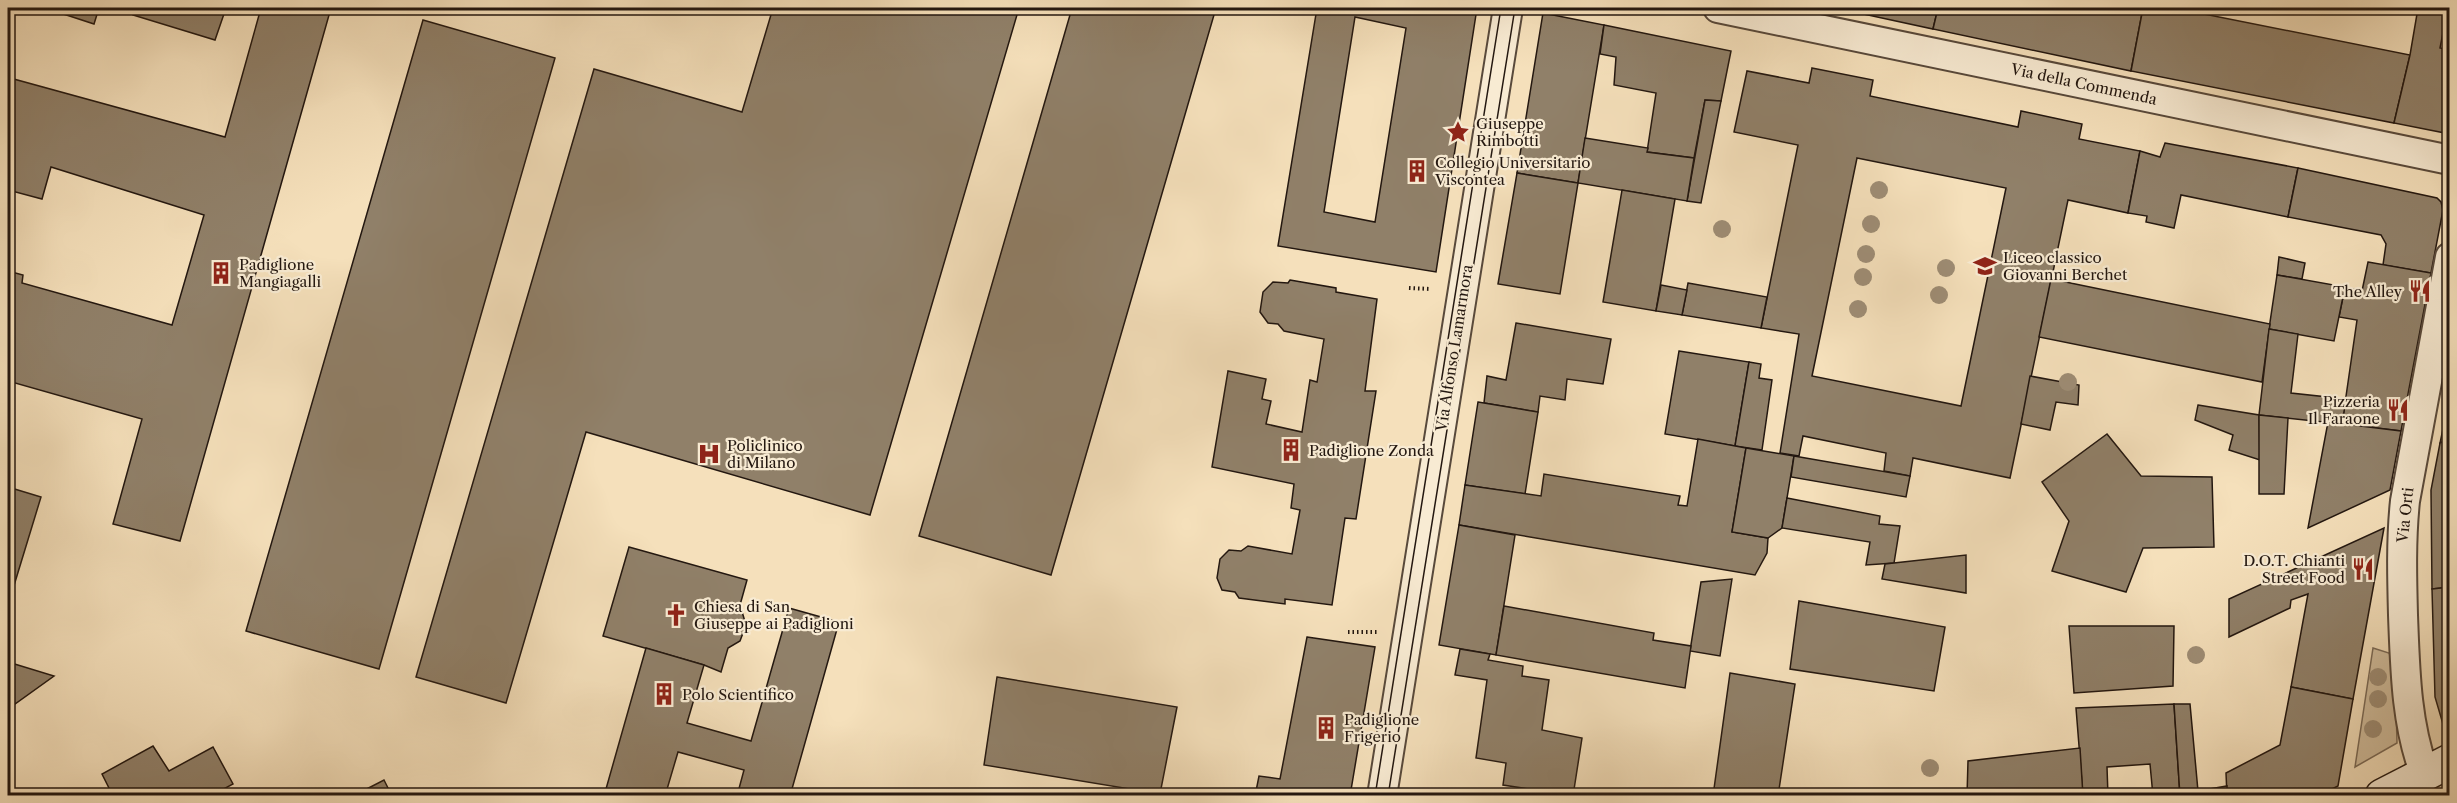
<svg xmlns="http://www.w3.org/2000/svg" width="2457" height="803" viewBox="0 0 2457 803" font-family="'Libre Caslon Text',serif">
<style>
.green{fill:#d1be9e;stroke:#7a6a57;stroke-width:1.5}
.building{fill:#908069;stroke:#231710;stroke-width:1.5;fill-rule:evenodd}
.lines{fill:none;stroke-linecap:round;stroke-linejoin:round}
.street-casing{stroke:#58493b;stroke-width:32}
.secondary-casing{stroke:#231710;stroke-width:36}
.path{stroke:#231710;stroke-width:4;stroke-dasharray:1.5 3;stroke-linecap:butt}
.street{stroke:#f8ebd3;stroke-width:28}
.secondary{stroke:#f8ebd3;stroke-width:33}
.tram{stroke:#231710;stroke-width:1.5}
.tree{fill:#9e8d75}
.labels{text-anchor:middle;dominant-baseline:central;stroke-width:4.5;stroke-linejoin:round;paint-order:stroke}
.street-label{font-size:15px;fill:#231710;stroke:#f8ebd3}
.poi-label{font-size:15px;fill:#231710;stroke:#f8ebd3;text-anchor:start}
</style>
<rect width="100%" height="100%" fill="#f5e0bb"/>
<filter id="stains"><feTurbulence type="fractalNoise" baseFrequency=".00333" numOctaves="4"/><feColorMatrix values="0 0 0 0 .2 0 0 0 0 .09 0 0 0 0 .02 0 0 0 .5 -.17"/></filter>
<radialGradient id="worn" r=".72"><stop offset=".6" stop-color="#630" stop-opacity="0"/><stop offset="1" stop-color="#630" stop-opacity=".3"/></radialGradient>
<polygon class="green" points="2373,648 2389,653 2395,666 2397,743 2355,767"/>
<g class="building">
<polygon points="45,8 99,8 94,24"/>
<polygon points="135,8 226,8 215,40 133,15"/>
<polygon points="261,8 331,8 180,541 113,524 142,419 8,381 8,271 23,275 22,283 172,325 204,215 51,167 42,199 8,190 8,86 10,78 225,137"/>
<polygon points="773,8 1019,8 870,515 586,432 506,703 416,677 594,69 742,112"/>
<polygon points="1072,8 1216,8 1051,575 919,536"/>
<path d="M1317,8H1477L1436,272L1278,246ZM1355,17L1406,28L1375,222L1324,212Z"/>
<polygon points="1840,8 1938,8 1933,29 1840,9"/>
<polygon points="1938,8 2143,8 2131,71 1933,29"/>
<polygon points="2143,8 2174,8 2410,55 2394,123 2131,71"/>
<polygon points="2418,8 2448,8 2440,48 2450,50 2450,134 2394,123 2410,55"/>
<polygon points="1543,13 1604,25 1578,183 1517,173"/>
<polygon points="423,20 555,58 379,669 246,631"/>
<polygon points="1604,25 1731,51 1721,101 1705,100 1694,158 1647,152 1656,93 1614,85 1616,57 1600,54"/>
<path d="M1812,68L1873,80L1870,96L2018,127L2021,111L2054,118L2082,124L2079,139L2140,151L2128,213L2068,200L2010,478L1913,458L1910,476L1884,471L1886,453L1803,436L1799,456L1780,453L1799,334L1761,328L1798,145L1734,132L1747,71L1809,83ZM1857,158L2006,188L1961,406L1812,376Z"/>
<polygon points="1705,100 1721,101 1701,203 1687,201"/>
<polygon points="1585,138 1648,148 1647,152 1694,158 1687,201 1578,183"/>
<polygon points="2165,143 2298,168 2288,217 2181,195 2174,228 2146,222 2147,216 2128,213 2140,151 2160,157"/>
<polygon points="2298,168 2437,198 2441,202 2443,210 2431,273 2383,265 2386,244 2381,235 2288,217"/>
<polygon points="1517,173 1578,183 1560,294 1498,284"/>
<polygon points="1622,190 1675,199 1656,311 1603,302"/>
<polygon points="2279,257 2305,263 2302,279 2277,275"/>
<polygon points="2368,262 2431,273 2401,431 2342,424 2357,320 2339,317 2345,287 2362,291"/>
<polygon points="2277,275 2345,287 2334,341 2269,329"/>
<polygon points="2051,279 2270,324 2262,382 2039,337"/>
<polygon points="1290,280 1336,288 1336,292 1377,299 1365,391 1376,391 1356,519 1345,518 1332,605 1285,599 1285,604 1239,598 1235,592 1222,590 1217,578 1220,559 1229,550 1241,551 1248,546 1292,554 1300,510 1291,508 1294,484 1212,467 1228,371 1266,379 1262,399 1271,401 1266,424 1302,432 1310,380 1317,382 1324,339 1284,331 1278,324 1268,323 1260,312 1263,292 1273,282 1288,283"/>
<polygon points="1688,283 1767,297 1761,328 1682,315"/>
<polygon points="1661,285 1687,290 1682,315 1656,311"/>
<polygon points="1516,323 1611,339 1603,384 1567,379 1565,400 1540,396 1538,412 1484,403 1487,376 1506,380"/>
<polygon points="2269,329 2298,334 2291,393 2346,399 2342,424 2259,415"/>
<polygon points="1679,351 1749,362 1735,446 1665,434"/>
<polygon points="1749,362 1761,364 1759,378 1772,380 1762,450 1735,446"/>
<polygon points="2030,376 2079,385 2078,405 2056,402 2050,430 2021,424"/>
<polygon points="2450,390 2450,439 2440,443 2443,429"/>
<polygon points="1478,402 1538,412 1525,494 1465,485"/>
<polygon points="2198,405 2259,415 2260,460 2229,450 2233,435 2195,420"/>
<polygon points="2259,415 2288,418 2284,494 2259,494"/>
<polygon points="2328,422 2401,431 2390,490 2308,528"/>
<polygon points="2107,434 2141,476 2212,477 2214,547 2143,548 2126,592 2052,571 2069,521 2042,482"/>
<polygon points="1698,439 1746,448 1732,532 1768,538 1767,553 1755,575 1459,525 1465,485 1541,496 1544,474 1680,496 1678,505 1687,506"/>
<polygon points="2450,439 2450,587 2432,589 2431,490 2440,443"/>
<polygon points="1746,448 1794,456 1782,528 1768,538 1732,532"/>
<polygon points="1794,456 1910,476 1906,497 1791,477"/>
<polygon points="8,487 41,497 12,592 8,591"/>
<polygon points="1787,498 1880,516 1879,524 1900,526 1894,563 1866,565 1870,542 1782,528"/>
<polygon points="1459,525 1515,535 1496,655 1439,645"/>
<polygon points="2384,528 2353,699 2291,687 2308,594 2291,600 2290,608 2229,637 2229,599"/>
<polygon points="629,547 747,580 740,605 746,625 740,641 728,648 721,672 704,665 603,636"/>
<polygon points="1966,555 1966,593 1882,579 1885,564"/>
<polygon points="1732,579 1720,656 1690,651 1701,582"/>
<polygon points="2450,587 2450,729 2445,731 2435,697 2432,589"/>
<polygon points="1799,601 1945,627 1934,691 1790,669"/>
<polygon points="1504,606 1654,633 1653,640 1691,646 1685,688 1496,655"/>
<polygon points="789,608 839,622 790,796 737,796 744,770 678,752 665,796 604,796 646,648 704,665 687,723 751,741"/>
<polygon points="2069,626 2174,626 2173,686 2074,693"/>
<polygon points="1307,637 1375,647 1350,796 1255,796 1259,776 1280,779"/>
<polygon points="1460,649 1490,654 1488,660 1523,666 1522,676 1549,680 1542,730 1582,738 1573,796 1503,785 1506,763 1476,758 1487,680 1455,675"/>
<polygon points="8,662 54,676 8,709"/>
<polygon points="1730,673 1795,684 1778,796 1713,796"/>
<polygon points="997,677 1177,707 1160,794 984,765"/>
<polygon points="2291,687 2353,699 2338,786 2318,796 2227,796 2226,773 2280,745"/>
<polygon points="2174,704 2180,796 2153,796 2150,764 2107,767 2108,796 2083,796 2076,708"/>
<polygon points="2174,704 2190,704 2198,791 2227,786 2227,796 2180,796"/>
<polygon points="153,746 169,771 213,747 233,784 211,796 113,796 102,774"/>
<polygon points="2080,748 2083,796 1967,796 1968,761"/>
<polygon points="384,780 392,796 353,796"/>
</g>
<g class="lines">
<g class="street-casing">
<g id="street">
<polyline points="1718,8 2450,160"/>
<path d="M2425,774C2406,725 2405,668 2403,615C2402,577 2401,539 2405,501L2450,257"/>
<polyline points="1382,796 1508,8"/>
</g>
</g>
<g class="secondary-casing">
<polyline id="secondary" points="2382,796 2450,761"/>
</g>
<g class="path">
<polyline points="1409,288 1431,289"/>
<polyline points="1348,632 1377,632"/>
</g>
<use href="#street" class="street"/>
<use href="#secondary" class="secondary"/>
<g class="tram">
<polyline points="1375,796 1501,8"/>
<polyline points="1388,796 1515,8"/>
</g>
</g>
<g class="tree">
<circle cx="1879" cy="190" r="9"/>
<circle cx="1871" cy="224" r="9"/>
<circle cx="1722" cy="229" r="9"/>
<circle cx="1866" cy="254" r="9"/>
<circle cx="1946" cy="268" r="9"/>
<circle cx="1863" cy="277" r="9"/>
<circle cx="1939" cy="295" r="9"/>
<circle cx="1858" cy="309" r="9"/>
<circle cx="2068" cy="382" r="9"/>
<circle cx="2196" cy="655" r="9"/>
<circle cx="2378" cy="677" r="9"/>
<circle cx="2378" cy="699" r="9"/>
<circle cx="2373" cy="729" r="9"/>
<circle cx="1930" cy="768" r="9"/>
</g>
<defs>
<g id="sight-bare" transform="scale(1.8)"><path d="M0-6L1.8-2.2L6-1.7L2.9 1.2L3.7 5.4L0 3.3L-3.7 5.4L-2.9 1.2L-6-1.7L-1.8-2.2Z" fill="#8f2418" stroke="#f8ebd3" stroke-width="2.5" paint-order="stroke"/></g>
<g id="building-bare" transform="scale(1.8)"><path d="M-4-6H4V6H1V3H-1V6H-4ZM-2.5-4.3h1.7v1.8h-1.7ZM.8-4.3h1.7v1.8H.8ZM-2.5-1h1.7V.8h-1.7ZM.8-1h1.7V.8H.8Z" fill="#8f2418" stroke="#f8ebd3" stroke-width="2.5" paint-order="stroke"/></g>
<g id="school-bare" transform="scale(1.8)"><path d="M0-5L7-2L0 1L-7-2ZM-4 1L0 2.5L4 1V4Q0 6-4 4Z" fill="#8f2418" stroke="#f8ebd3" stroke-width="2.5" paint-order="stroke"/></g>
<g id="restaurant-bare" transform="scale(1.8)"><path d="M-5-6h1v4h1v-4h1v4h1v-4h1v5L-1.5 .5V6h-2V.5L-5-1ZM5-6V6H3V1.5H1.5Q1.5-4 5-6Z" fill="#8f2418" stroke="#f8ebd3" stroke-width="2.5" paint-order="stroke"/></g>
<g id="hospital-bare" transform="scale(1.8)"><path d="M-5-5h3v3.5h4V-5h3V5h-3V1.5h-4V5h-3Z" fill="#8f2418" stroke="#f8ebd3" stroke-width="2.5" paint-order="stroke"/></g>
<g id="church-bare" transform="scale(1.8)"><path d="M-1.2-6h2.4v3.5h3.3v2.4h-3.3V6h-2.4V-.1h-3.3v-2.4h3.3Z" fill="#8f2418" stroke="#f8ebd3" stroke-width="2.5" paint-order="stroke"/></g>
</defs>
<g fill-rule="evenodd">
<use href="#sight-bare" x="1458" y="132"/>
<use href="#building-bare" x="1417" y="171"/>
<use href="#school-bare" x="1985" y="266"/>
<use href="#building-bare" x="221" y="273"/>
<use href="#restaurant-bare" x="2420" y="291"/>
<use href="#restaurant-bare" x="2398" y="410"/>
<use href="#building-bare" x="1291" y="450"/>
<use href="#hospital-bare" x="709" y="454"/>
<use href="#restaurant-bare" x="2363" y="569"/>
<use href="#church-bare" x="676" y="615"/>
<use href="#building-bare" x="664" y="694"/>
<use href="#building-bare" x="1326" y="728"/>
</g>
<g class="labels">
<g class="street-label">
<text transform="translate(2084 84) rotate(12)">Via della Commenda</text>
<text transform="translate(1454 348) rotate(-81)">Via Alfonso Lamarmora</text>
<text transform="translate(2405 515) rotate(-84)">Via Orti</text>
</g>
<g class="poi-label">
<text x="1476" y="123">Giuseppe<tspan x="1476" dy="17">Rimbotti</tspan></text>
<text x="1435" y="162">Collegio Universitario<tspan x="1435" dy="17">Viscontea</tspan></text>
<text x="2003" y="257">Liceo classico<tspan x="2003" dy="17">Giovanni Berchet</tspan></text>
<text x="239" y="264">Padiglione<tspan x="239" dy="17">Mangiagalli</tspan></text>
<text x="2402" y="291" text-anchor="end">The Alley</text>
<text x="2380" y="401" text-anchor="end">Pizzeria<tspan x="2380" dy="17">Il Faraone</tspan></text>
<text x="727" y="445">Policlinico<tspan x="727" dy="17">di Milano</tspan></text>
<text x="1309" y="450">Padiglione Zonda</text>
<text x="2345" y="560" text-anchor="end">D.O.T. Chianti<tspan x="2345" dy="17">Street Food</tspan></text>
<text x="694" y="606">Chiesa di San<tspan x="694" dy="17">Giuseppe ai Padiglioni</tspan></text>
<text x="682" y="694">Polo Scientifico</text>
<text x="1344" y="719">Padiglione<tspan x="1344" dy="17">Frigerio</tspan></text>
</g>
</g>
<rect width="2457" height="803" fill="none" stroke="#f5e0bb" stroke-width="30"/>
<rect x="9" y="9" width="2439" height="785" fill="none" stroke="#231710" stroke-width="3"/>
<rect x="15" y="15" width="2427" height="773" fill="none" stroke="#231710" stroke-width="1.5"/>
<rect width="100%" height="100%" filter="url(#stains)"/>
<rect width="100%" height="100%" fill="url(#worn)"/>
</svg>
